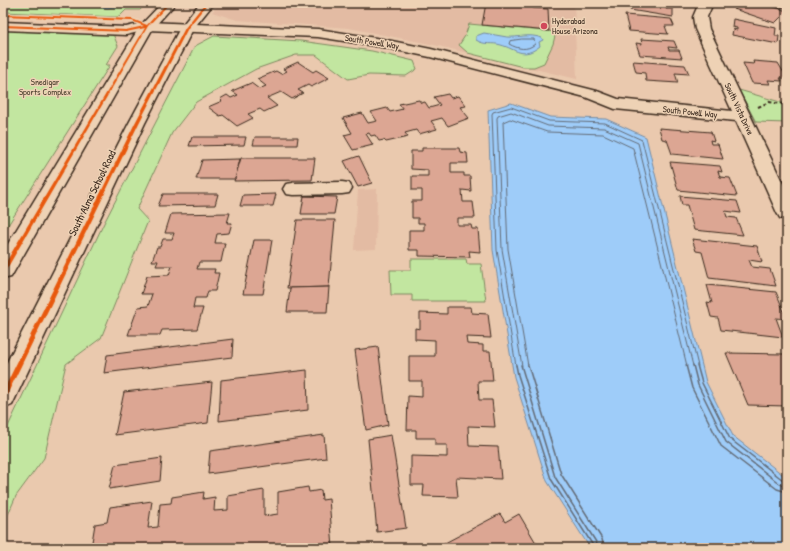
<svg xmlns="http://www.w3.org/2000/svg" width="790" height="551" viewBox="0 0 790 551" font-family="'Patrick Hand',sans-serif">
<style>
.built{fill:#e3bba3}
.green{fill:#c2e6a0;stroke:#7e885f}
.water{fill:#9eccf9;stroke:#768ba1}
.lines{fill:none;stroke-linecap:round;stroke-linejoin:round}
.shore-far1{stroke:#636b76;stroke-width:1}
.shore{stroke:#636b76;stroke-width:1.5}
.building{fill:#dca693;stroke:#3b2a1e}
.minor-casing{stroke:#3b2a1e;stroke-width:3}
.major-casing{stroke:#3b2a1e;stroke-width:3}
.path{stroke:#3b2a1e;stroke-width:2;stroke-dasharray:3.5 2.5;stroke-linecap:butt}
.minor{fill:#eed2b5;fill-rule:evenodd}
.major{fill:#eed2b5;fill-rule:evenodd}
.cycleway-casing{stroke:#eed2b5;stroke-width:3}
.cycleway{fill:#e8590c;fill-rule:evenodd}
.poi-dot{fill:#d1495b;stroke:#eed2b5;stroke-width:1.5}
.labels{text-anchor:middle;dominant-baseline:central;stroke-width:3;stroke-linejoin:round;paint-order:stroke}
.far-poi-label{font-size:9px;fill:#3b2a1e;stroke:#eed2b5;text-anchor:start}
.far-street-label{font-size:9px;fill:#3b2a1e;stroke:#eed2b5}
.far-park-label{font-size:9px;fill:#483d2b;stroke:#eed2b5}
.street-label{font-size:11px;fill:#3b2a1e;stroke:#eed2b5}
</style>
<rect width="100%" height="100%" fill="#eac9ae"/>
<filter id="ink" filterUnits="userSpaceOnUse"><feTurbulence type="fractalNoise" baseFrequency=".025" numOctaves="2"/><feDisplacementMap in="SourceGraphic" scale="8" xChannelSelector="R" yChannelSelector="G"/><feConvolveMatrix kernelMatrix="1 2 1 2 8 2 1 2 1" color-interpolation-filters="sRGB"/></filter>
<g filter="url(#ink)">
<g class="built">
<polygon points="220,3 574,3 577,79 430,44 349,28 237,20 212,12"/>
<polygon points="377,189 376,249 354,250 358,190"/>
</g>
<g class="green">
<polygon points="3,3 147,3 140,10 126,10 119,17 3,12"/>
<polygon points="469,24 556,32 553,44 544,63 534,67 523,67 468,53 459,45 465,36"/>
<polygon points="3,29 113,34 118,46 106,65 110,65 3,233"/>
<polygon points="214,36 301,41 372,51 414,61 417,69 406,76 369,75 348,79 316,55 296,55 256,69 196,102 172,133 137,209 148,221 101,338 66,364 44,458 16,496 3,526 3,437 104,223 195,46"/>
<polygon points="739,90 787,104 787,123 756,122"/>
<polygon points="411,259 466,259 467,264 481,264 486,301 412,301 412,295 391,295 390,270 411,270"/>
</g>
<g class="water">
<polygon points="85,3 132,3 129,5 107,8"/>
<path d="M484,33C492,34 499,36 507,37C519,38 528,33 542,38L543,40L539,42L540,46C523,60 516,49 501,45C491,42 486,46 476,40V36Z"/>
<polygon points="511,103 550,117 606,119 646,137 706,382 733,436 787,478 787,548 590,548 547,481 514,377 493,250 488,110"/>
</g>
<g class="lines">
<g class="shore-far1">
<path d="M522,39H534L535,44C527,51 518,49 509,44L510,41Z"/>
<polyline points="516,366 497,250 492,114 493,112 511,107 549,121 605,123 642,140 698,366"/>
<polyline points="522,366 502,249 497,118 498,116 511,112 548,126 604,128 638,143 693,366"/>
<polyline points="528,366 508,249 503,122 510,119 547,132 603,134 633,148 687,366"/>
</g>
<g class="shore">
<polyline points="516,365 518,375 551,479 592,544 593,548"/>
<polyline points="521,365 555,477 596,542 598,548"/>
<polyline points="528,365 561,474 602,539 604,548"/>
<polyline points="686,365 692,388 721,446 777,489 787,492"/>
<polyline points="693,365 698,385 726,442 780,484 787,486"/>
<polyline points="697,365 702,383 730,439 783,480 787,481"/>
</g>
</g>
<g class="building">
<polygon points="486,3 533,3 533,8 548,9 549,31 482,25"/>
<polygon points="631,3 671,3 670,7 666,7 666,9 673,9 673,17 630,10"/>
<polygon points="740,3 761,3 787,11 775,23 734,9 739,6 742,7 744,5"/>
<polygon points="769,3 787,3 787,9"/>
<polygon points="625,15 671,19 674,26 665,26 668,34 629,31"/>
<polygon points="733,19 776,28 775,36 779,36 778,44 732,35 733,29 737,30 737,28 732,27"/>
<polygon points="641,39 674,41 677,48 668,47 669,50 679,50 682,58 640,55 636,43 642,44"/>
<polygon points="633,61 685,65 689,74 675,73 678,83 646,81 645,73 636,72"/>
<polygon points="753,61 778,63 787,78 780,78 782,81 768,80 770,84 752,83 743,63 754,64"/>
<polygon points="298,62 313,72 316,70 329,78 311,87 308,85 298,90 303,93 292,99 281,92 267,98 277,106 264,112 260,109 248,114 253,118 237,126 223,115 220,116 208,107 222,101 220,99 227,95 231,98 238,95 232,91 251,83 259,89 266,86 257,79 276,71 281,74 287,71 283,69"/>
<polygon points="448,94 451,98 458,96 466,106 460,107 469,118 448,126 442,118 431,121 437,129 419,134 416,130 405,133 408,137 386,142 384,140 379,141 375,135 371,136 369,133 366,134 373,145 353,150 344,135 352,133 343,118 362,113 368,123 377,121 371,112 387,108 390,112 403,109 399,104 419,100 421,103 425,102 429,108 440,105 434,97"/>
<polygon points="659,128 711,132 714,141 710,140 711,144 718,144 723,159 672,154 667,140 662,139"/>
<polygon points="192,137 246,137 244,145 189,146"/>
<polygon points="255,137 298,137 297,145 253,145"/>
<polygon points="422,148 459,148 460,152 467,153 468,163 451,163 451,173 464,173 464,176 470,176 471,191 462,190 463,202 473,202 475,218 457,218 457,225 471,225 472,229 478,229 480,252 469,251 470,257 419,256 419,250 409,250 409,230 424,230 424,223 418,223 418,218 412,218 412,201 422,201 422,190 412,190 412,176 428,176 428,170 411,169 411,151 422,151"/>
<polygon points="359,156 372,183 358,187 344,161"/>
<polygon points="241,158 315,158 312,180 234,181"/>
<polygon points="240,159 235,179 196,179 202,160"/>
<polygon points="670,162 720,166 722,172 718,171 720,177 730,178 737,196 678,190"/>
<polygon points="163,194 218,194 215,205 158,206"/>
<polygon points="276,194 273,206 240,206 243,195"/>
<polygon points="304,196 337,197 334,214 301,214"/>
<polygon points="680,196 737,201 741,213 725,211 727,217 736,218 743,235 694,230 687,205 682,205"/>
<polygon points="230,213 227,223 232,223 229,233 217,234 215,243 225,243 221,262 199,262 197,269 215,269 214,273 219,273 215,291 208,291 206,298 195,298 193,308 203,308 197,329 162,330 160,335 128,335 138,307 148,306 152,294 141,294 147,276 169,275 172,266 156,266 158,261 152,261 157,247 160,247 163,239 172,239 174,233 165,233 171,214"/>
<polygon points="297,220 335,220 329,287 287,288"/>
<polygon points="692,239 757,246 762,262 749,260 752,267 770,269 776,286 709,278 702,252 696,251"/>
<polygon points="254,240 272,240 263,294 243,294"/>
<polygon points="707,285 776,292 787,319 776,318 783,337 721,330 718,318 711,317 707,302 712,303"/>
<polygon points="329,287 327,312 287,312 290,288"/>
<polygon points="447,307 471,307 472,313 488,314 491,338 466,337 467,344 483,345 483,351 490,351 493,381 478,381 479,400 492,400 495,427 468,426 469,446 498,447 501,479 456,477 458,497 423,496 424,485 411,485 411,456 447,457 447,445 435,445 435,438 416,438 416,430 407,430 408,396 422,397 422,381 409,381 409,356 435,356 435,340 415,339 415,328 420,329 420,313 447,314"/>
<polygon points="233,339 232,357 104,373 107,355"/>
<polygon points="378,347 388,425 366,430 355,350"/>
<polygon points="726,353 784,354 787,360 787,406 748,405"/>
<polygon points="307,370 308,410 219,421 221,380"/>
<polygon points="212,382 208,423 115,435 124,392"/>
<polygon points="324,435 326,458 208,474 210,451"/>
<polygon points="391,435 406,528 377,532 368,439"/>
<polygon points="162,458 160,481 109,489 115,465"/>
<polygon points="308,487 309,492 321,490 322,500 329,499 333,548 91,548 95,524 107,522 110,507 152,501 148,528 158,527 160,504 171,503 172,497 204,492 203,499 215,497 214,511 228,510 228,496 264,490 264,516 278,514 278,492"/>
<polygon points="500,514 505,522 519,514 539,548 445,548 443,544"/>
</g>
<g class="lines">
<g class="minor-casing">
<g id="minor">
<polygon points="699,3 713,3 707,17 709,29 787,192 787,220 780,218 777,213 736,121 615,109 585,97 430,57 382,47 318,37 147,30 126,35 3,30 3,22 126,27 147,22 318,29 382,39 431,49 597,91 618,99 732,111 695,29 693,17"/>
<polygon points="342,182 349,183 352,188 349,193 342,194 293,195 286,194 283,189 286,184 293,183"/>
</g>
</g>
<g class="major-casing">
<g id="major">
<polygon points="162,3 176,3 153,28 11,277 3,279 3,252 140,26"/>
<polygon points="200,3 214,3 193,29 145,123 12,405 3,409 3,370 129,123 180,28"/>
</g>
</g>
<polyline class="path" points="758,107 769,102 787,105"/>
<use href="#minor" class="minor"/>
<use href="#major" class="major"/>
<g class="cycleway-casing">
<g id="cycleway">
<polygon points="167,3 170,3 148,26 5,272 3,273 3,267 145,28 126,32 3,27 3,25 126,30 144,26 132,21 3,16 3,14 132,19 147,25"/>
<polygon points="205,3 208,3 188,28 139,123 5,399 3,400 3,391 135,123 185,28"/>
</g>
</g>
<use href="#cycleway" class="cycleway"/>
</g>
</g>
<circle class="poi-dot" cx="544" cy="26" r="4"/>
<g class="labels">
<g class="far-poi-label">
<text x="552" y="21">Hyderabad<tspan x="552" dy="10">House Arizona</tspan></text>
</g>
<g class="far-street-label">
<text transform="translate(372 42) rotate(9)">South Powell Way</text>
<text transform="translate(739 109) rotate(65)">South Vista Drive</text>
<text transform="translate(690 112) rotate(6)">South Powell Way</text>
</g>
<g class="far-park-label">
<text x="45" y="82">Snedigar<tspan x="45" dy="10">Sports Complex</tspan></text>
</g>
<g class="street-label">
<text transform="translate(92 193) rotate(-64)">South Alma School Road</text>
</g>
</g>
<rect width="790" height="551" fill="none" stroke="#eed2b5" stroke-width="16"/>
<rect x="8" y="8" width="774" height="535" fill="none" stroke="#3b2a1e" stroke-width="1.5" filter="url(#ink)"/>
</svg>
